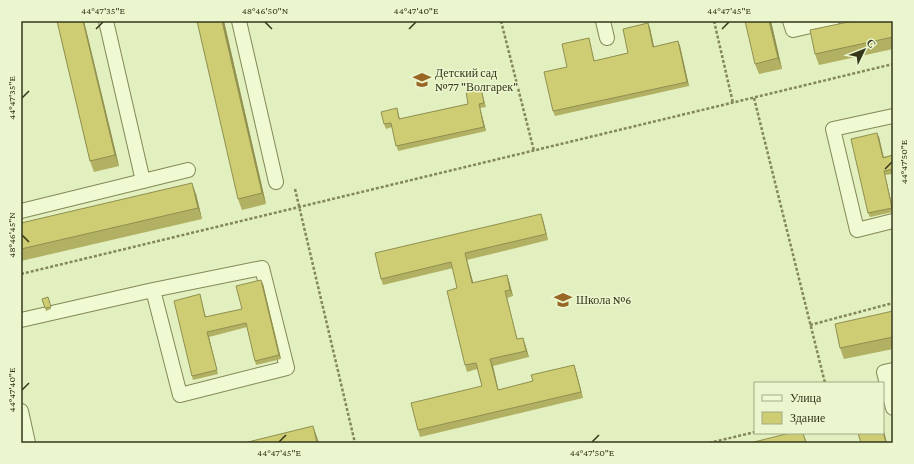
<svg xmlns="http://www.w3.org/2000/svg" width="914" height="464" viewBox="0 0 914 464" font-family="'Crimson Pro',serif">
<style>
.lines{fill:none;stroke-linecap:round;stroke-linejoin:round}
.minor-casing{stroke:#838857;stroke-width:16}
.path{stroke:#838857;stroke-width:2.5;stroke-dasharray:3 2;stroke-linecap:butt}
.minor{stroke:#effad2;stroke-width:14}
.wall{fill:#b1b063}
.shaded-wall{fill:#909050}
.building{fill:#cecd73;stroke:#909050}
.ticks{fill:none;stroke:#35371c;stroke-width:1.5}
.labels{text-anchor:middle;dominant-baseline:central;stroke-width:3;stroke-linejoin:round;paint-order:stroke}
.poi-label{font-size:12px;fill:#35371c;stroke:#ebf6ce;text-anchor:start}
.neatline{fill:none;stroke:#35371c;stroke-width:1.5}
.ticks-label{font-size:10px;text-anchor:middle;fill:#35371c}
</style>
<rect width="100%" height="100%" fill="#e2efbe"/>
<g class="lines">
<g class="minor-casing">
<g id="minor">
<polyline points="106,21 143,181"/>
<polyline points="239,21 276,182"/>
<polyline points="603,21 607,38"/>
<polyline points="790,21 793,30 832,21"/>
<polyline points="893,116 833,129 857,230 893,221"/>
<polyline points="21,211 188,170"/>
<polyline points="21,320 153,290 262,268 287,368 180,395 153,290"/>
<polyline points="893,370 884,372 893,408"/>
<polyline points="21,411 28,443"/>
</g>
</g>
<g class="path">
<polyline points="501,21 534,151"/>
<polyline points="714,21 733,103"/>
<polyline points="754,98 825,383"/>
<polyline points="295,189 355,443"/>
<polyline points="21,274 893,64"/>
<polyline points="810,325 893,303"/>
<polyline points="709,443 755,432"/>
</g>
<use href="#minor" class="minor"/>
</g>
<g class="wall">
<polygon points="57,21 84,21 119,166 94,172 90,161"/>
<polygon points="224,21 266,204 242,210 238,199"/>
<polygon points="771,21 782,69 759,74 755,64"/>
<polygon points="893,21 893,49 819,65 815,54"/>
<polygon points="648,23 650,28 654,47 678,41 680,46 689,86 555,116 553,111 567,67 589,38 594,61 628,53"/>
<polygon points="482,92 486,107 480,108 486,131 398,151 392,127 386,129 384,124 397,108 400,119 468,104"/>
<polygon points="879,137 883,157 893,155 893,174 885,175 893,209 893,212 870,217 868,213"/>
<polygon points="196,194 202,219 21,261 21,223"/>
<polygon points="543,220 548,240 467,260 473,283 507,275 509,281 513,296 507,298 517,339 523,338 525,344 529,357 493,366 498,390 533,381 574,365 576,371 583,398 420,437 418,430 482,386 477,369 467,372 465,365 457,288 453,268 383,285 381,279"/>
<polygon points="263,284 281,359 256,365 247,327 209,337 218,374 193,380 192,376 201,299 206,317 242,309"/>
<polygon points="42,299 49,300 51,309 46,311"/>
<polygon points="893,311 893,349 844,359 840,348"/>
</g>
<g class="shaded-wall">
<polygon points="83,21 84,21 119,166 115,155"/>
<polygon points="222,21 224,21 266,204 262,193"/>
<polygon points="769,21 771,21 782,69 778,58"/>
<polygon points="648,23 650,28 655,51 653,47"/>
<polygon points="678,41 680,46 689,86 687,82"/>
<polygon points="479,104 480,108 486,131 484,127"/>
<polygon points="877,133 879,137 885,162 883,158"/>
<polygon points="884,171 885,175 893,210 892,208"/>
<polygon points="192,183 196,194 202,219 198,208"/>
<polygon points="541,214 543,220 548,240 546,234"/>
<polygon points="465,253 467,260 475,289 472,283"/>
<polygon points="507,275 509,281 513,296 510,290"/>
<polygon points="261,280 263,284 281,359 279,355"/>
<polygon points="505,291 507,298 519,346 517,339"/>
<polygon points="207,332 209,337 218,374 217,370"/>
<polygon points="523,338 525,344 529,357 526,351"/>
<polygon points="490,359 493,366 500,396 498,390"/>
<polygon points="574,365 576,371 583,398 581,392"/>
<polygon points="313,426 317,437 319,443 317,443"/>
<polygon points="883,427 887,443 886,443 883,432"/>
<polygon points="803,433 807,443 806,443"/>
</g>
<g class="building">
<polygon points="57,21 83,21 115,155 90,161"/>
<polygon points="197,21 222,21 262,193 238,199"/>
<polygon points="745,21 769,21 778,58 755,64"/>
<polygon points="853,21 893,21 893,37 815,54 810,30"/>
<polygon points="648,23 653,47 678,41 687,82 553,111 544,72 567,67 562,44 589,38 594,61 628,53 623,29"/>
<polygon points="481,88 484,103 479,104 484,127 396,146 391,123 384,124 381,112 397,108 399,119 468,104 466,91"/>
<polygon points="877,133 883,158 893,155 893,169 884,171 892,208 868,213 851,139"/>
<polygon points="192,183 198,208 21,249 21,223"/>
<polygon points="541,214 546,234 465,253 472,283 507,275 510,290 505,291 517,339 523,338 526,351 490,359 498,390 533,381 531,375 574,365 581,392 418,430 411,403 482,386 476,363 465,365 447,291 457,288 451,262 381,279 375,253"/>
<polygon points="261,280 279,355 255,361 246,323 207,332 217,370 192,376 174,301 200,294 205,317 242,309 236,286"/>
<polygon points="48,297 51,307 45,308 42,299"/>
<polygon points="893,311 893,337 840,348 835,324"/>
<polygon points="313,426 317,443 244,443"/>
<polygon points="883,432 886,443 861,443 858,433 883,433"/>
<polygon points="790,433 803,433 806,443 750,443"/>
</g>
<path class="ticks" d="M265,22L272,29M96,29L103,22M409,29L416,22M722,29L729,22M22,98L29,91M885,169L892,162M22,235L29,242M22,390L29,383M279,442L286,435M592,442L599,435"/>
<defs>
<g id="school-bare" transform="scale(1.38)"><path d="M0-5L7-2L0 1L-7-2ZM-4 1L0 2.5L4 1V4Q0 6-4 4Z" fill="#986625" stroke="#ebf6ce" stroke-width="2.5" paint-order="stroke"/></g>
</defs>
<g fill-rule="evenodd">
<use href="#school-bare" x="422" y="80"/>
<use href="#school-bare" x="563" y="300"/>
</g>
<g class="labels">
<g class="poi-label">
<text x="435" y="73">Детский сад<tspan x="435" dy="14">№77 "Волгарек"</tspan></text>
<text x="576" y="300">Школа №6</text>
</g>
</g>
<rect width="914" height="464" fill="none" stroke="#ebf6ce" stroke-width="44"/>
<rect x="754" y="382" width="130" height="52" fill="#ebf6ce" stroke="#a2aa87"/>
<rect x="762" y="395" width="20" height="6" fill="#effad2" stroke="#a2aa87"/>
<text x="790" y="402" font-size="12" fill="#35371c">Улица</text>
<rect x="762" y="412" width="20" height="12" fill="#cecd73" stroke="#a2aa87"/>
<text x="790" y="422" font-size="12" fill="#35371c">Здание</text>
<g transform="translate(864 50) rotate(47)" stroke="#ebf6ce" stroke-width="3" paint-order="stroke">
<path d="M0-3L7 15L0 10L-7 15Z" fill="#35371c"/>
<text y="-6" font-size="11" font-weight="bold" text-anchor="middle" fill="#35371c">С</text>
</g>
<rect x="22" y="22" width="870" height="420" class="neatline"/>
<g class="ticks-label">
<text x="103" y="14">44°47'35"E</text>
<text x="265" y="14">48°46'50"N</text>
<text x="416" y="14">44°47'40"E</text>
<text x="729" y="14">44°47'45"E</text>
<text transform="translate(11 98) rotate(-90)" y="4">44°47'35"E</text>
<text transform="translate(903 162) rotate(-90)" y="4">44°47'50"E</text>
<text transform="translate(11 235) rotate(-90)" y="4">48°46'45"N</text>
<text transform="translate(11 390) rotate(-90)" y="4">44°47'40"E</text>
<text x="279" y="456">44°47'45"E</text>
<text x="592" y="456">44°47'50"E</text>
</g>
</svg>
